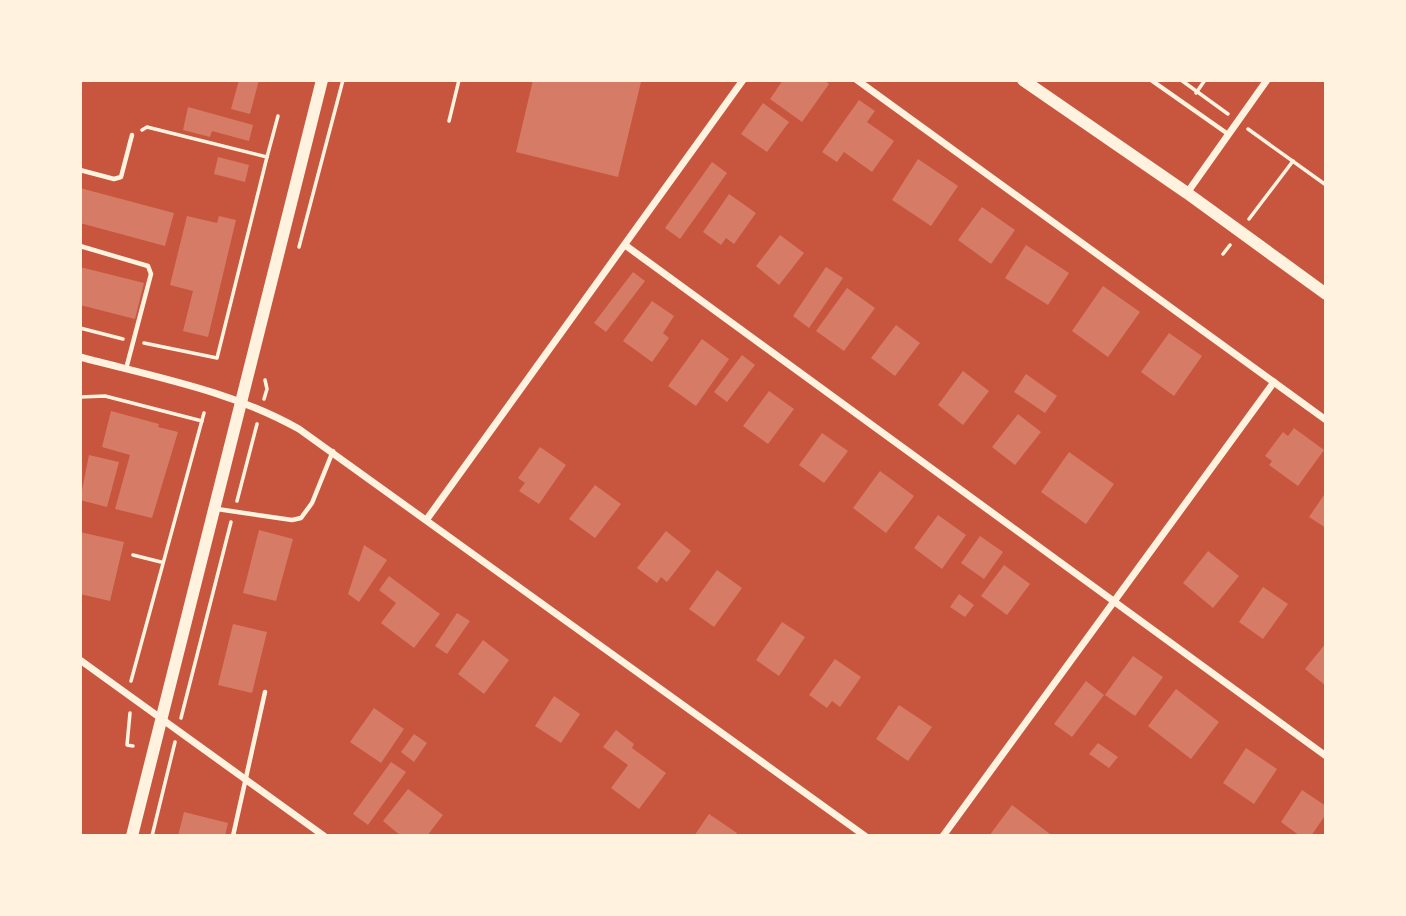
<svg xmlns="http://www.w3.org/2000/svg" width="1406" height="916" viewBox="0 0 1406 916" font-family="'PT Sans',sans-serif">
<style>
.building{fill:#d67c66}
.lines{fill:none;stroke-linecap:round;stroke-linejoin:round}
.path{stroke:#fff3e0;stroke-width:3.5}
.service{stroke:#fff3e0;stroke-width:4.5}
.minor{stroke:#fff3e0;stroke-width:7}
.tertiary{stroke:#fff3e0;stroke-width:12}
</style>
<rect width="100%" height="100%" fill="#c8553d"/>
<g class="building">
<polygon points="239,80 259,80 250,114 231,109"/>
<polygon points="533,80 641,82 618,177 516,152"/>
<polygon points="783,80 824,80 829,84 802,122 770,99"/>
<polygon points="859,100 875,111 867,122 894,141 872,172 844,152 837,162 822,152"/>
<polygon points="763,103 789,122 767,152 741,134"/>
<polygon points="188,107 253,125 249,141 212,131 210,137 183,130"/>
<polygon points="218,157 249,165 245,182 214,174"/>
<polygon points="918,159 958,186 931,226 892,200"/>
<polygon points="712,162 727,173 680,239 665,228"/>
<polygon points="80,188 174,213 165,246 80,223"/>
<polygon points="729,194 756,213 734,244 726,238 721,245 703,232"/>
<polygon points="982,207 1015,230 991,264 958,240"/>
<polygon points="187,216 217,223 219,216 236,220 208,337 183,331 193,291 170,285"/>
<polygon points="780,235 804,253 779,285 756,266"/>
<polygon points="1026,245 1069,273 1048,305 1005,278"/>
<polygon points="80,267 144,283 135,319 80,305"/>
<polygon points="826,267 843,278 809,328 793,316"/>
<polygon points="633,272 645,281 606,332 594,323"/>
<polygon points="1103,286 1140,312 1108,357 1072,331"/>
<polygon points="847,288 875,308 844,351 816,331"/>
<polygon points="652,301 674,316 663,333 669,338 652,362 623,341"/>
<polygon points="896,325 920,343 895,376 871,358"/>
<polygon points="1169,333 1202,356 1174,396 1141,372"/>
<polygon points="702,339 729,359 696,406 668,386"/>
<polygon points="742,355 755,365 727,402 714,392"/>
<polygon points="963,371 989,391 963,425 938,405"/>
<polygon points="1026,374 1057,396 1045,413 1014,392"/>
<polygon points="769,391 794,409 768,444 743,426"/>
<polygon points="111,411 159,424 158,427 178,432 152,518 115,509 130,455 102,447"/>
<polygon points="1018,414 1041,432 1015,465 992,447"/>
<polygon points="1294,428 1324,450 1298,486 1269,465 1272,461 1265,456 1283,432 1288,436"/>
<polygon points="822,433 848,451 824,483 799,465"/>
<polygon points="540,447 566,465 539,504 519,491 525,483 518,478"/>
<polygon points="1069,452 1114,484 1086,524 1041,492"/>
<polygon points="89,455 119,462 107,507 80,500"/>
<polygon points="880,471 914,496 886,533 853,508"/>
<polygon points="595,485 621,504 595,538 569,519"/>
<polygon points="1326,492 1326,528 1309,517"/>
<polygon points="938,515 966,535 942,569 914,548"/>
<polygon points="259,530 293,539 276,601 243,593"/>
<polygon points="666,531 691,551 667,582 661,577 657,583 637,568"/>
<polygon points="80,532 124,542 110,601 80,594"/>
<polygon points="980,536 1003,552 984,579 961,563"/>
<polygon points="364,545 387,560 359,602 348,594"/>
<polygon points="1208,551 1239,576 1213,608 1183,583"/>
<polygon points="1004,565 1030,584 1007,615 981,596"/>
<polygon points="717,570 742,588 714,627 689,609"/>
<polygon points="389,576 440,614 414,648 381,623 396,603 379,590"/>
<polygon points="1263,587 1288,604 1263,639 1239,622"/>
<polygon points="959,594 974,605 965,617 950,607"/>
<polygon points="457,613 470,621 447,654 435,646"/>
<polygon points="782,622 805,637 779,676 756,660"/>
<polygon points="233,624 267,632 252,693 218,685"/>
<polygon points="483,640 509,660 484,694 458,674"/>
<polygon points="1326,643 1326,686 1305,669"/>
<polygon points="1133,656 1163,677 1135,716 1105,695"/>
<polygon points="835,659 861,677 840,707 832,701 827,708 809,695"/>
<polygon points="1086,681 1104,695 1072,737 1054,724"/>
<polygon points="1176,689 1219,722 1191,759 1148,726"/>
<polygon points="554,696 580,714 561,743 535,726"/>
<polygon points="899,705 932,727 908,761 876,739"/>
<polygon points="374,708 404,729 381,763 350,742"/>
<polygon points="616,730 634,744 632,748 666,773 639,809 611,788 628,765 603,747"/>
<polygon points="414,734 427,743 414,762 401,752"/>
<polygon points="1098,743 1118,757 1109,768 1089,754"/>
<polygon points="1246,748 1277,769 1254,804 1223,783"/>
<polygon points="391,762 406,772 368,825 353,814"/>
<polygon points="408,789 443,815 427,836 401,836 383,821"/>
<polygon points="1302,790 1326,806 1326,814 1311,836 1300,836 1281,822"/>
<polygon points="1012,805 1050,834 1048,836 989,836"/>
<polygon points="184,812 228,823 225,836 178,836"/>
<polygon points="709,814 737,833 736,836 694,836"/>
</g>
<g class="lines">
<g class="path">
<polyline points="1181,80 1228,114"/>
<polyline points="1196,93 1205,80"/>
<polyline points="449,121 459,80"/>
<polyline points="1248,129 1326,185"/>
<polyline points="142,130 147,127 267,157 217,358 144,343"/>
<polyline points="267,157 278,116"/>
<polyline points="1249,219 1293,161"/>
<polyline points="299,247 343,80"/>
<polyline points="1223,254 1230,245"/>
<polyline points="80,328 123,339"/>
<polyline points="80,397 105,396 202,421"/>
<polyline points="264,399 267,389 265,380"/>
<polyline points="237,501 257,424"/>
<polyline points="133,555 161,562"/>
<polyline points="131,681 204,413"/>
<polyline points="130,713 127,745 133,746"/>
<polyline points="181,718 231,522"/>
<polyline points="152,836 175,742"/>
</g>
<g class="service">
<polyline points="1151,80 1228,134"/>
<polyline points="80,170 114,179 121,177 132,135"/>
<polyline points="80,246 148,266 151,274 126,369"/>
<polyline points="217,509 292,520 301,518 312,503 333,451"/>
<polyline points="233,836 265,692"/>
</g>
<g class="minor">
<polyline points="857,80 1326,420"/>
<polyline points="1187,193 1267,80"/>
<polyline points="625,245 1326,756"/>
<path d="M80,357C155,377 232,391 299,429L865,836"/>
<polyline points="427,519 743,80"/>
<polyline points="80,660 324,836"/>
<polyline points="943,836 1274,382"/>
</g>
<g class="tertiary">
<polyline points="1023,80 1187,193 1326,294"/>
<polyline points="132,836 322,80"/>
</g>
</g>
<rect width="1406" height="916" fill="none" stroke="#fff3e0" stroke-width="164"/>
</svg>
